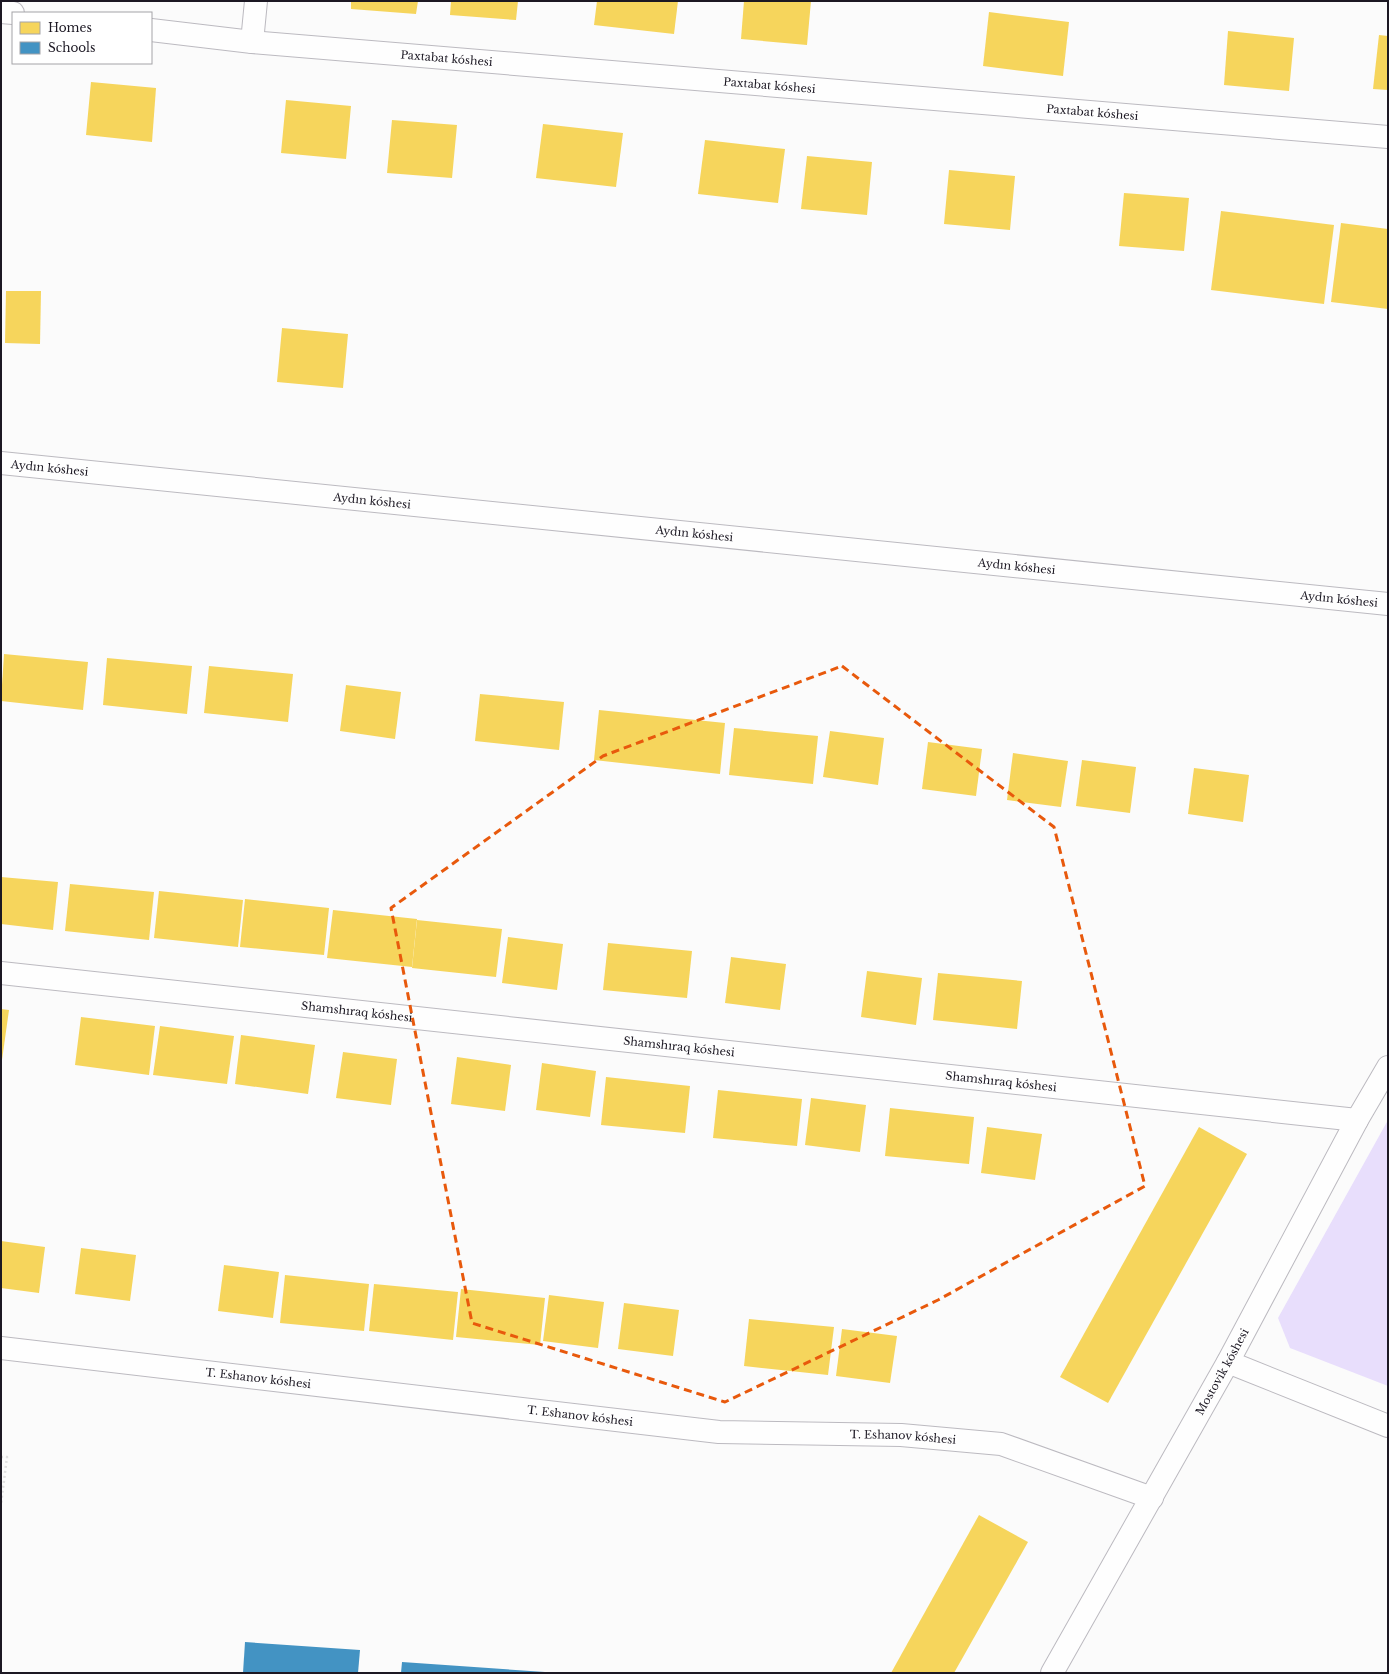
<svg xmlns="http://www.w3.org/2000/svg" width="1389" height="1674" viewBox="0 0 1389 1674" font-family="'Libre Baskerville',serif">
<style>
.green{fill:#e8defc}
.homes{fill:#f6d55c}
.schools{fill:#4393c3}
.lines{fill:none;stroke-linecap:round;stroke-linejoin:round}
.street-casing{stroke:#bcbac0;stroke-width:24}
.secondary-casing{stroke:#bcbac0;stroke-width:24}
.path{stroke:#e0e0e0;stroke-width:2.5;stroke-dasharray:2 3;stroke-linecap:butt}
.street{stroke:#fefefe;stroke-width:22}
.secondary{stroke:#fefefe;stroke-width:22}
.marked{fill:none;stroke:#e8590c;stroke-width:3;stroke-dasharray:8 5;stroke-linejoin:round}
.labels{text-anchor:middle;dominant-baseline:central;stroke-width:4;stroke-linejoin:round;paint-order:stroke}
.street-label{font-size:11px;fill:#1c1823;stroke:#fff}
</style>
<rect width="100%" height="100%" fill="#fbfbfb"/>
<polygon class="green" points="1388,1120 1388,1386 1290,1348 1278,1318"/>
<g class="homes">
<polygon points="351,1 418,1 416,14 351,9"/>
<polygon points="451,1 518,1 516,20 450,15"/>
<polygon points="597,1 678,1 674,34 594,25"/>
<polygon points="744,1 811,1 807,45 741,39"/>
<polygon points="989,12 1069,22 1063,76 983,66"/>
<polygon points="1228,31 1294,38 1289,91 1224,85"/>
<polygon points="1379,35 1388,36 1388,90 1373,89"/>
<polygon points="91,82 156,88 152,142 86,135"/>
<polygon points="286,100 351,106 346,159 281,153"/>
<polygon points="392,120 457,125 452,178 387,173"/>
<polygon points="543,124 623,133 616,187 536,178"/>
<polygon points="705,140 785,149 778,203 698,194"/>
<polygon points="807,156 872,162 867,215 801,209"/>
<polygon points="949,170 1015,176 1010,230 944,224"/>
<polygon points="1124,193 1189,198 1184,251 1119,246"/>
<polygon points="1221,211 1334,225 1324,304 1211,290"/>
<polygon points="1341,223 1388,229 1388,309 1331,302"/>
<polygon points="6,291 41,291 40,344 5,343"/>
<polygon points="282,328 348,334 343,388 277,382"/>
<polygon points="4,654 88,662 83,710 1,701"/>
<polygon points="107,658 192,666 187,714 103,705"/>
<polygon points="209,666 293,674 288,722 204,713"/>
<polygon points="346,685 401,692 395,739 340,731"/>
<polygon points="480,694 564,702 559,750 475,741"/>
<polygon points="599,710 725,723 720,774 594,760"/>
<polygon points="734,728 818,736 813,784 729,775"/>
<polygon points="830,731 884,738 878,785 823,777"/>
<polygon points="928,742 982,749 976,796 922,789"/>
<polygon points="1013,753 1068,761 1061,807 1007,800"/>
<polygon points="1082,760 1136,767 1130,813 1076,806"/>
<polygon points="1194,768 1249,775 1243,822 1188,814"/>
<polygon points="1,877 58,882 53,930 1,924"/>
<polygon points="70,884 154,892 149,940 65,931"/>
<polygon points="159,891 243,900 238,947 154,938"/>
<polygon points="245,899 329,908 324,955 240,947"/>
<polygon points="333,910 417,919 412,967 327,958"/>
<polygon points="417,920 502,929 496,977 412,968"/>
<polygon points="508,937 563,944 557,990 502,983"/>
<polygon points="608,943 692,951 687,998 603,990"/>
<polygon points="731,957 786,964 780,1010 725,1003"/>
<polygon points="867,971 922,978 916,1025 861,1017"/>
<polygon points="938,973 1022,981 1017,1029 933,1020"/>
<polygon points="1,1009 9,1010 2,1060 1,1060"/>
<polygon points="81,1017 155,1026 149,1075 75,1065"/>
<polygon points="160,1026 234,1036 227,1084 153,1075"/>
<polygon points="241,1035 315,1045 308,1094 235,1084"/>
<polygon points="343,1052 397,1059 391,1105 336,1098"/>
<polygon points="457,1057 511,1065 505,1111 451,1104"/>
<polygon points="542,1063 596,1071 590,1117 536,1110"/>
<polygon points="606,1077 690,1086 685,1133 601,1125"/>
<polygon points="718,1090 802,1099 797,1146 713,1138"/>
<polygon points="811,1098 866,1105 860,1152 805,1145"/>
<polygon points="890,1108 974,1117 969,1164 885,1156"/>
<polygon points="987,1127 1042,1134 1035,1180 981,1173"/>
<polygon points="1199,1127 1247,1154 1108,1403 1060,1377"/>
<polygon points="1,1241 45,1247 39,1293 1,1288"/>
<polygon points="81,1248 136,1255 130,1301 75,1294"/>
<polygon points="224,1265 279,1272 273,1318 218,1311"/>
<polygon points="285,1275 369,1284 364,1331 280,1323"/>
<polygon points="374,1284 458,1292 453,1340 369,1331"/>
<polygon points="461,1289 545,1298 540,1345 456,1337"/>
<polygon points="549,1295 604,1302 598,1348 543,1341"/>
<polygon points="624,1303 679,1310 673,1356 618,1349"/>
<polygon points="749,1319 834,1327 828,1375 744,1366"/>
<polygon points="842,1329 897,1336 890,1383 836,1376"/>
<polygon points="979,1515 1028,1542 954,1673 891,1673"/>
</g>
<g class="schools">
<polygon points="245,1642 360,1650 358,1673 243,1673"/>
<polygon points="402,1662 545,1672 545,1673 401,1673"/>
</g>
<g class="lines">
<g class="street-casing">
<g id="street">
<polyline points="1,12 13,13"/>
<path id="s1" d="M151,30L252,42L1388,137"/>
<polyline points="252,42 256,1"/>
<path id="s2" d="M1,973L1357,1120"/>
<path id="s3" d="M1,1348L719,1432L901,1435L1001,1444L1152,1498"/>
<polyline points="1228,1362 1388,1426"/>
<path id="s4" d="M1052,1673L1228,1362L1357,1120L1388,1067"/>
</g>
</g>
<g class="secondary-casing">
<g id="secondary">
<path id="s5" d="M1,463L1388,604"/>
</g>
</g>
<polyline class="path" points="1,1457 7,1457 1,1504"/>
<use href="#street" class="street"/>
<use href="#secondary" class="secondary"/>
</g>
<path class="marked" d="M842,666L1054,827L1145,1186L938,1300L725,1402L472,1323L391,908L603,756Z"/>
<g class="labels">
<g class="street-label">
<text stroke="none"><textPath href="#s1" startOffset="297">Paxtabat kóshesi</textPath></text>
<text stroke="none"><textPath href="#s1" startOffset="621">Paxtabat kóshesi</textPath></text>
<text stroke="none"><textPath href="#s1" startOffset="945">Paxtabat kóshesi</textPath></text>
<text stroke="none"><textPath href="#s5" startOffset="49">Aydın kóshesi</textPath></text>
<text stroke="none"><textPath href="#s5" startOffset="373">Aydın kóshesi</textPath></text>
<text stroke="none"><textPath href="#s5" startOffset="697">Aydın kóshesi</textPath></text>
<text stroke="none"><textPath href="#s5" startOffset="1021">Aydın kóshesi</textPath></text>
<text stroke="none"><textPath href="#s5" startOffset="1345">Aydın kóshesi</textPath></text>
<text stroke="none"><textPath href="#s2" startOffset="358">Shamshıraq kóshesi</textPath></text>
<text stroke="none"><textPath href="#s2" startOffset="682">Shamshıraq kóshesi</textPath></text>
<text stroke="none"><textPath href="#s2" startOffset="1006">Shamshıraq kóshesi</textPath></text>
<text stroke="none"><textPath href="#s4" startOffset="346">Mostovik kóshesi</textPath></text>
<text stroke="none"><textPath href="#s3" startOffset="259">T. Eshanov kóshesi</textPath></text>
<text stroke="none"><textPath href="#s3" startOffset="583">T. Eshanov kóshesi</textPath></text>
<text stroke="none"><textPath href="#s3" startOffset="907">T. Eshanov kóshesi</textPath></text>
</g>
</g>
<rect width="1389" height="1674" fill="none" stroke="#1c1823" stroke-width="4"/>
<rect x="12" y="12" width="140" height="52" fill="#ffffff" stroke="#a4a3a7"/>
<rect x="20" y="22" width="20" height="12" fill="#f6d55c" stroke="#a4a3a7"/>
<text x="48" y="32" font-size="12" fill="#1c1823">Homes</text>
<rect x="20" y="42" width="20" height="12" fill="#4393c3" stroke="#a4a3a7"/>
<text x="48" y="52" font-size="12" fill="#1c1823">Schools</text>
</svg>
